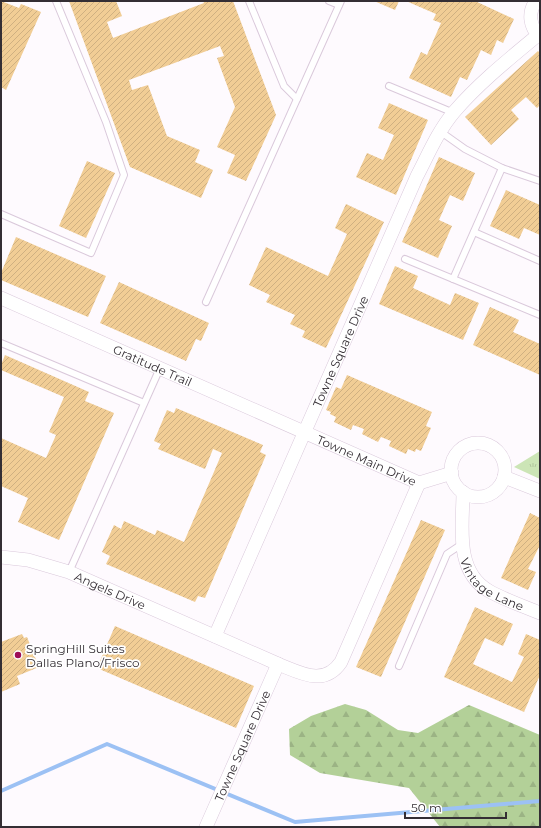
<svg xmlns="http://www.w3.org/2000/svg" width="541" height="828" viewBox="0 0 541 828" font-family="Montserrat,sans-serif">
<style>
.forest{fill:url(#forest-firs)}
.park{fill:url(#park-tufts)}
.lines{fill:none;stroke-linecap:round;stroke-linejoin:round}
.stream{stroke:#9cc1f4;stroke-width:4}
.building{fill:url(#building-hatch)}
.lane-casing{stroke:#dac9db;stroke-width:8}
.street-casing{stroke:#dac9db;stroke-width:14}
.lane{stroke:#fff;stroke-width:6}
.street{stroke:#fff;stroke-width:13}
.poi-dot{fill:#9e0c57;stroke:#fff;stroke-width:1.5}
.labels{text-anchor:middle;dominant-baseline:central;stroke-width:3.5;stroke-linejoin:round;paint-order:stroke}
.street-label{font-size:12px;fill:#342e34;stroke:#fff}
.poi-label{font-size:12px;fill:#342e34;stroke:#fff;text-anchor:start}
</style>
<defs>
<pattern id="forest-firs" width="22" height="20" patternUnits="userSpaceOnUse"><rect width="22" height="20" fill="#b3d098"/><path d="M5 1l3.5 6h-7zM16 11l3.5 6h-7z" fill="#9bb384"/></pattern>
<pattern id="park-tufts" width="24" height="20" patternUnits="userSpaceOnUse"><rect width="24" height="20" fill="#cce5b6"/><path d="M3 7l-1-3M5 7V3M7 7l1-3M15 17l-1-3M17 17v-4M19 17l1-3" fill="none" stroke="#b0c59d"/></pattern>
<pattern id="building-hatch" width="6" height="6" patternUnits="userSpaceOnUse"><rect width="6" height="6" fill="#f1cd95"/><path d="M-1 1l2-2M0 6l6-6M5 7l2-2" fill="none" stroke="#cfb081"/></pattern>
</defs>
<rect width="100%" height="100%" fill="#fefafe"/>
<polygon class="forest" points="345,704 366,710 398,730 418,733 469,705 540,735 540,827 440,827 409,788 320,773 290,755 289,729 311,716"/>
<polygon class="park" points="540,451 540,479 514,467"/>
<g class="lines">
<polyline class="stream" points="1,791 107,744 295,822 540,801"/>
</g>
<g class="building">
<polygon points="1,1 19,8 21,4 41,12 6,90 1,87"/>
<polygon points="69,1 116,1 122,16 107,22 113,38 204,3 203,1 233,1 276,115 246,181 227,173 235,155 217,147 235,107 217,58 224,56 220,46 129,80 132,90 148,85 167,136 200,150 195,162 213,170 201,198 130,167"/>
<polygon points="374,1 399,1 395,10"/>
<polygon points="406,1 475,1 514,19 503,43 497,40 491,55 481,50 467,80 460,77 451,97 409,78 421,52 427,55 441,23 433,20 436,14"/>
<polygon points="538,51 540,53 540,105 537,108 526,97 511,110 519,119 491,145 465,117"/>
<polygon points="389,103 428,120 396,195 356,177 367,153 383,160 394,135 378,128"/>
<polygon points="439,157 475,173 463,201 450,195 439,220 452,226 438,258 402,242"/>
<polygon points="87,161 115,173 86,238 59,226"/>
<polygon points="506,190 540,205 540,235 524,228 519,239 490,226"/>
<polygon points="346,204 384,222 326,348 302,337 305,331 290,324 295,315 266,302 270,295 249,285 266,247 328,276 347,234 335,228"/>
<polygon points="16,237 106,276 88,317 1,280 1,273"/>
<polygon points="395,266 418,276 413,288 450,305 455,293 479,303 463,340 379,304"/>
<polygon points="119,282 209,323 201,341 196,339 186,361 100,323"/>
<polygon points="490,307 519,320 513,332 540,344 540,375 473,345"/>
<polygon points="5,355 89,392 85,401 114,413 59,540 18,522 28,498 1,486 1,438 46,458 56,435 49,432 64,397 1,370 1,365"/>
<polygon points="347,375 432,412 426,426 431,428 421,451 416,449 415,452 408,449 406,454 389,446 391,441 381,437 378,442 362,434 364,429 353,425 351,430 334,422 336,417 330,414 331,412 326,410 336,387 341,389"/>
<polygon points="176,408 263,445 260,452 266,455 205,598 198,596 195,602 106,564 110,556 102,552 114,525 121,529 124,521 155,535 157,530 184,542 222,453 213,449 205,469 158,449 161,444 154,441 167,410 174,413"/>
<polygon points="530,513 540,518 540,545 528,569 536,572 528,590 501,578"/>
<polygon points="421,520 445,530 381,677 356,667"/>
<polygon points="475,607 513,624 503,646 485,638 473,664 512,682 524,657 518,654 526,634 540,640 540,675 524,712 444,677"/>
<polygon points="115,626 254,686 236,728 97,668"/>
<polygon points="22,634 24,638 27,637 39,667 17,676 20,684 1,692 1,642"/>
</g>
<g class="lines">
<g class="lane-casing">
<g id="lane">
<polyline points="249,1 284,86 297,99"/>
<polyline points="329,1 339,5"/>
<polyline points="389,86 454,113"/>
<polyline points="441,132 465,149 502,168 540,181"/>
<polyline points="1,214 91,253 124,175 106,122 56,1"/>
<polyline points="474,232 540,261"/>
<polyline points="405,259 540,315"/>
<polyline points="453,279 502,168"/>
<polyline points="206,302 341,1"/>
<polyline points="1,343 144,403"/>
<polyline points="69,572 160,368"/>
<polyline points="399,666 447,554 462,544"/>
</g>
</g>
<g class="street-casing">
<g id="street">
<path d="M536,1C528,12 529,27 540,36"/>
<path id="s1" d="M1,298L419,483L452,473"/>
<circle cx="478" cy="470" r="27"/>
<polyline points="504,477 540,491"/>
<path id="s2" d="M463,492C463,525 454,571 489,591C505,600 523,606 540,613"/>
<path id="s3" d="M1,557L28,560L69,572L278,664C301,673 324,687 341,662L419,483"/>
<path id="s4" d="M215,636L417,176C428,155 438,131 454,112C479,83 509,59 538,35"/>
<path id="s5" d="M206,827L278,664"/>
</g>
</g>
<use href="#lane" class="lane"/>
<use href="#street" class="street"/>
</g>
<circle class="poi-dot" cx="18" cy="655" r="4"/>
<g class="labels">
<g class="street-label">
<text stroke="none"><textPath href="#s4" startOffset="311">Towne Square Drive</textPath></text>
<text stroke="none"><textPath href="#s1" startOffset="166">Gratitude Trail</textPath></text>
<text stroke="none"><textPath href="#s1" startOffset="400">Towne Main Drive</textPath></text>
<text stroke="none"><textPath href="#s2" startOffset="106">Vintage Lane</textPath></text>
<text stroke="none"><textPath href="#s3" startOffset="115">Angels Drive</textPath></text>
<text stroke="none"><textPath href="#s5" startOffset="89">Towne Square Drive</textPath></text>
</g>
<g class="poi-label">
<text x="26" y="648">SpringHill Suites<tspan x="26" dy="14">Dallas Plano/Frisco</tspan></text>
</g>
</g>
<rect width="541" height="828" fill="none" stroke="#342e34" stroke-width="4"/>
<path d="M405 812v6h101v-6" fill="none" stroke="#342e34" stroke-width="2"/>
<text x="411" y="812" font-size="12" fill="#342e34" stroke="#ffffff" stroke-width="3" paint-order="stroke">50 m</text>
</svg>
